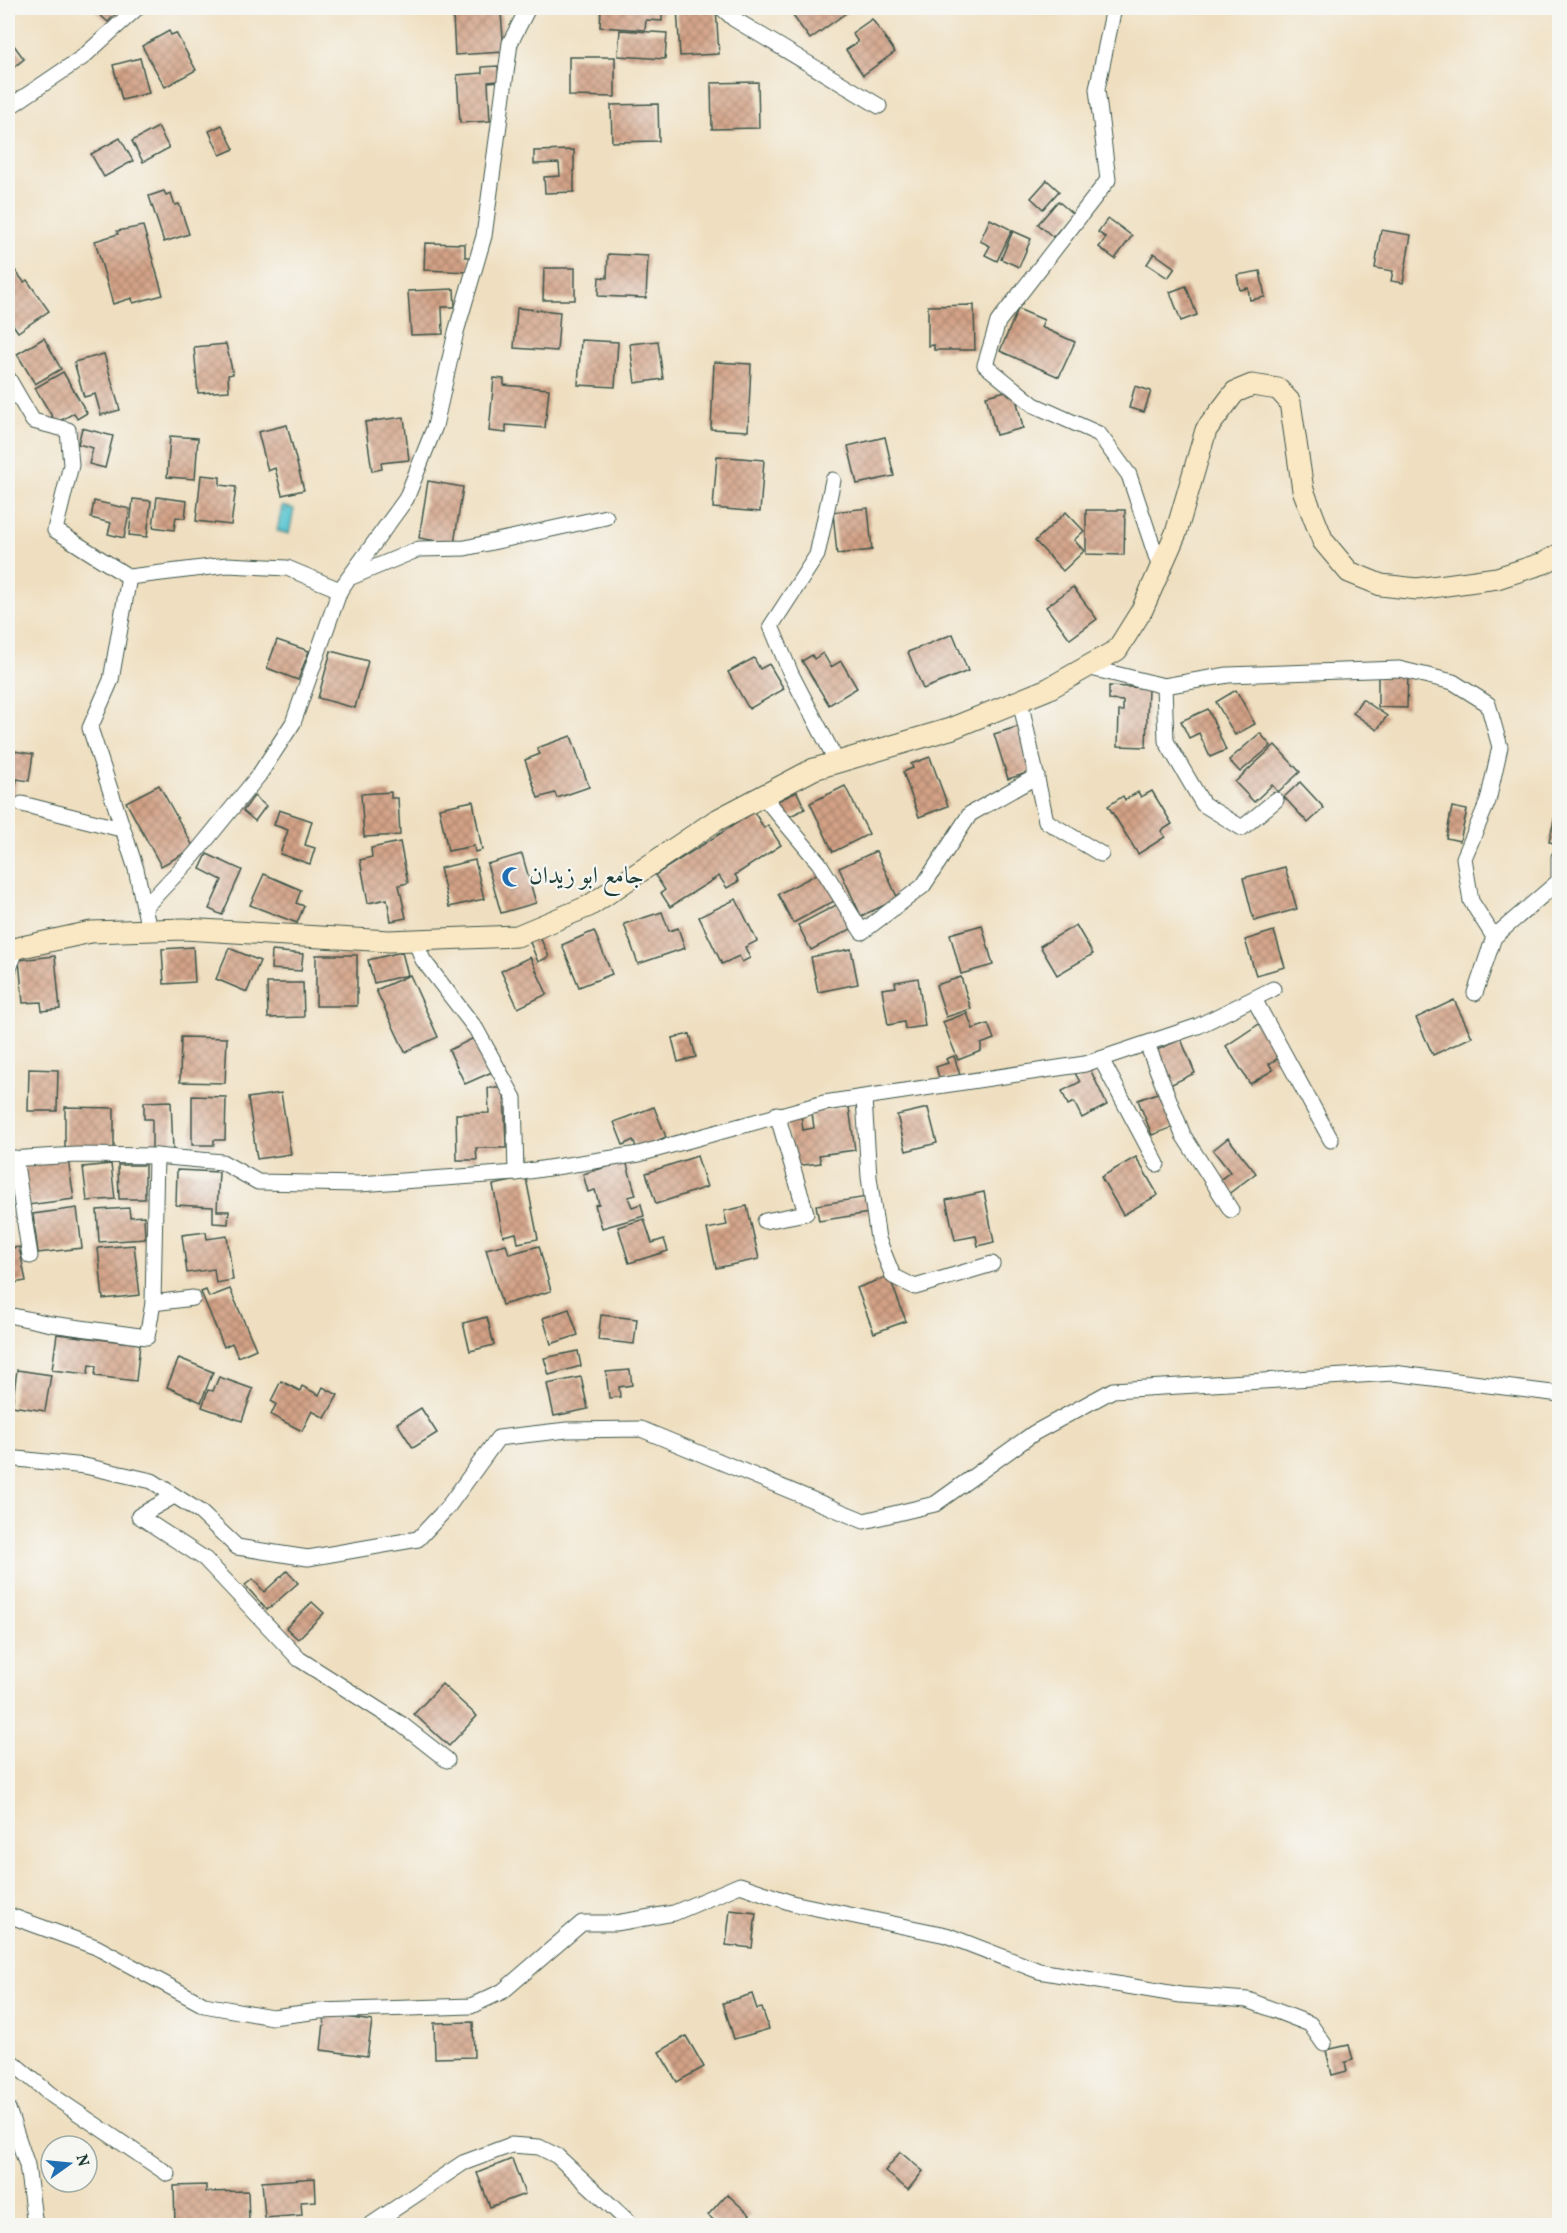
<svg xmlns="http://www.w3.org/2000/svg" width="1567" height="2233" viewBox="0 0 1567 2233" font-family="Vollkorn,Amiri,serif">
<style>
.water{fill:url(#water-ripples);stroke:#3c8182;stroke-width:1.5}
.building{fill:url(#building-cross-hatch)}
.lines{fill:none;stroke-linecap:round;stroke-linejoin:round}
.street-casing{stroke:#3e5549;stroke-width:17}
.secondary-casing{stroke:#3e5549;stroke-width:23}
.street{stroke:#fff;stroke-width:15}
.secondary{stroke:#fae7c3;stroke-width:21}
.labels{text-anchor:middle;dominant-baseline:central;stroke-width:4.5;stroke-linejoin:round;paint-order:stroke}
.poi-label{font-size:24px;fill:#1f3d34;stroke:#f6f6f2;text-anchor:start}
</style>
<defs>
<pattern id="water-ripples" width="26" height="14" patternUnits="userSpaceOnUse" patternTransform="scale(1.5)"><rect width="26" height="14" fill="#58c5d0"/><path d="M2 4q2-2 4 0t4 0M15 11q2-2 4 0t4 0" fill="none" stroke="#48a1aa"/></pattern>
<pattern id="building-cross-hatch" width="8" height="8" patternUnits="userSpaceOnUse" patternTransform="scale(1.5)"><rect width="8" height="8" fill="#d3a286"/><path d="M0 0l8 8M0 8l8-8" fill="none" stroke="#ab856e"/></pattern>
</defs>
<rect width="100%" height="100%" fill="#f6f6f2"/>
<filter id="ink" filterUnits="userSpaceOnUse"><feTurbulence type="fractalNoise" baseFrequency=".0167" numOctaves="2"/><feDisplacementMap in="SourceGraphic" scale="12" xChannelSelector="R" yChannelSelector="G"/><feConvolveMatrix kernelMatrix="1 2 1 2 8 2 1 2 1" color-interpolation-filters="sRGB"/></filter>
<filter id="wash" filterUnits="userSpaceOnUse"><feTurbulence type="fractalNoise" baseFrequency=".008" numOctaves="4" result="noise"/><feDisplacementMap in="SourceGraphic" scale="24" xChannelSelector="R" yChannelSelector="G"/><feGaussianBlur stdDeviation="1.35" result="paint"/><feColorMatrix in="noise" values="0 0 0 0 0 0 0 0 0 0 0 0 0 0 0 0 0 1.4 0 .05"/><feComposite in="paint" operator="in"/></filter>
<g filter="url(#wash)">
<rect width="100%" height="100%" fill="#efdfc0"/>
<polygon class="water" points="282,506 294,509 289,534 277,531"/>
<g id="blocks">
<g class="building">
<polygon points="92,8 121,8 108,22"/>
<polygon points="458,8 517,8 517,10 459,14"/>
<polygon points="601,8 662,8 662,21 646,20 645,30 600,27"/>
<polygon points="677,8 716,8 719,54 680,56"/>
<polygon points="804,8 841,8 846,13 810,39 793,16"/>
<polygon points="501,13 504,52 455,55 453,16"/>
<polygon points="872,19 895,52 863,75 846,50 858,42 852,33"/>
<polygon points="620,30 667,33 665,59 618,56"/>
<polygon points="169,31 171,35 176,33 196,70 165,87 142,46"/>
<polygon points="8,37 24,59 8,72"/>
<polygon points="569,57 615,57 615,97 569,96"/>
<polygon points="140,58 149,93 122,100 113,65"/>
<polygon points="498,66 499,81 488,82 490,121 460,123 457,75 482,73 482,67"/>
<polygon points="758,82 759,128 712,129 711,83"/>
<polygon points="658,104 659,141 612,142 611,105"/>
<polygon points="222,125 234,149 220,155 209,131"/>
<polygon points="158,127 169,148 143,162 132,141"/>
<polygon points="120,138 133,161 104,177 91,154"/>
<polygon points="574,150 574,192 545,193 544,177 560,176 559,163 534,164 534,151"/>
<polygon points="1047,180 1059,191 1043,209 1031,198"/>
<polygon points="164,191 166,195 171,193 175,205 179,204 189,234 164,242 149,196"/>
<polygon points="1058,201 1073,214 1053,237 1038,224"/>
<polygon points="1108,218 1132,236 1115,259 1099,247 1106,238 1098,232"/>
<polygon points="990,219 1012,230 997,261 985,255 990,246 980,241"/>
<polygon points="143,226 163,295 133,303 132,298 113,304 95,241 118,234 117,231"/>
<polygon points="1381,230 1411,235 1403,283 1391,281 1393,271 1375,268"/>
<polygon points="1013,231 1031,239 1019,267 1001,259"/>
<polygon points="425,243 465,244 465,257 470,257 469,272 424,270"/>
<polygon points="1154,253 1175,268 1168,278 1147,264"/>
<polygon points="608,254 648,256 646,298 598,296 599,277 607,278"/>
<polygon points="544,268 575,268 575,300 543,300"/>
<polygon points="14,269 24,282 27,280 49,311 18,332 11,322 8,326 8,274"/>
<polygon points="1260,271 1265,297 1250,300 1248,288 1240,290 1237,275"/>
<polygon points="1186,286 1197,315 1181,321 1170,292"/>
<polygon points="454,289 455,307 442,307 443,334 411,335 408,291"/>
<polygon points="974,305 975,350 934,350 934,345 928,346 928,306"/>
<polygon points="517,308 560,312 557,351 514,348"/>
<polygon points="1018,309 1044,320 1041,327 1075,342 1059,377 1000,351"/>
<polygon points="44,338 61,369 35,384 17,354"/>
<polygon points="581,340 618,342 615,387 578,385"/>
<polygon points="658,341 663,379 635,383 630,344"/>
<polygon points="226,344 233,374 228,375 229,391 198,393 194,347"/>
<polygon points="104,354 120,410 101,415 95,394 84,397 74,362"/>
<polygon points="714,362 751,364 748,431 711,429"/>
<polygon points="63,372 87,413 77,419 74,413 56,423 35,388"/>
<polygon points="494,378 504,379 504,385 549,389 545,428 506,425 506,433 489,431"/>
<polygon points="1135,386 1151,391 1144,412 1129,408"/>
<polygon points="1014,389 1023,428 996,435 986,396"/>
<polygon points="404,417 409,460 381,463 382,469 372,471 365,422"/>
<polygon points="287,425 304,490 282,495 275,468 268,471 258,432"/>
<polygon points="82,428 113,436 105,468 89,464 93,448 78,444"/>
<polygon points="170,436 198,438 195,479 167,477"/>
<polygon points="885,437 894,476 857,484 848,446"/>
<polygon points="717,456 764,460 760,512 713,508"/>
<polygon points="201,475 220,477 220,485 236,487 231,525 196,521"/>
<polygon points="428,481 463,487 454,544 419,538"/>
<polygon points="157,497 187,501 185,518 176,517 174,530 153,527"/>
<polygon points="133,499 151,501 147,537 129,535"/>
<polygon points="94,501 130,509 124,538 108,534 111,523 91,518"/>
<polygon points="868,508 872,550 837,554 833,512"/>
<polygon points="1086,510 1125,510 1124,555 1086,554"/>
<polygon points="1066,512 1084,531 1074,540 1084,551 1063,571 1035,541"/>
<polygon points="1073,587 1097,619 1070,639 1046,607"/>
<polygon points="953,634 968,671 923,689 908,652"/>
<polygon points="277,640 309,651 298,680 267,668"/>
<polygon points="331,651 368,661 355,708 318,698"/>
<polygon points="823,653 831,667 841,661 857,688 829,705 802,661 812,655 814,659"/>
<polygon points="754,658 760,669 769,664 784,689 749,709 728,672"/>
<polygon points="1378,674 1408,674 1407,708 1378,707"/>
<polygon points="1109,686 1148,688 1146,747 1118,746 1119,711 1123,711 1123,701 1109,700"/>
<polygon points="1236,690 1255,724 1235,735 1216,702"/>
<polygon points="1362,699 1387,716 1377,730 1353,713"/>
<polygon points="1208,709 1226,750 1210,757 1199,733 1189,738 1181,721"/>
<polygon points="1020,726 1033,771 1008,779 994,734"/>
<polygon points="1260,733 1271,746 1240,772 1229,760"/>
<polygon points="571,736 589,787 557,798 555,793 538,798 525,760 540,754 537,748"/>
<polygon points="1275,745 1300,772 1278,792 1272,785 1254,802 1235,782"/>
<polygon points="8,750 33,754 29,781 17,779 13,802 8,801"/>
<polygon points="930,757 948,806 919,817 903,772 913,768 911,764"/>
<polygon points="1300,782 1324,808 1308,823 1284,797"/>
<polygon points="159,785 194,848 161,866 126,802"/>
<polygon points="845,786 869,834 833,852 810,803"/>
<polygon points="1152,791 1172,824 1161,831 1165,837 1138,854 1108,806 1123,796 1125,800 1138,792 1141,797"/>
<polygon points="391,792 391,798 398,798 400,835 364,837 361,794"/>
<polygon points="797,792 805,809 784,819 775,802"/>
<polygon points="254,796 266,806 255,821 243,811"/>
<polygon points="1559,799 1560,799 1560,844 1549,842"/>
<polygon points="473,801 482,850 475,852 474,846 448,851 439,808"/>
<polygon points="1452,807 1467,810 1460,841 1446,838"/>
<polygon points="279,810 312,821 305,845 315,848 310,864 280,854 288,830 274,825"/>
<polygon points="754,812 764,828 768,825 781,845 735,875 739,881 727,888 719,876 670,907 661,893 665,890 655,875"/>
<polygon points="400,842 408,883 399,885 406,918 391,921 387,899 368,903 360,860 372,857 371,848"/>
<polygon points="876,851 898,899 861,916 839,868"/>
<polygon points="207,854 242,870 222,915 209,909 222,880 200,869"/>
<polygon points="522,854 536,903 501,913 487,864"/>
<polygon points="475,860 484,899 449,907 440,868"/>
<polygon points="1285,867 1297,909 1254,921 1243,878"/>
<polygon points="823,871 838,899 793,923 778,894"/>
<polygon points="264,874 301,890 296,903 304,906 297,923 250,905"/>
<polygon points="736,899 757,941 745,947 750,958 742,962 739,956 722,964 699,917"/>
<polygon points="840,903 853,928 811,950 798,925"/>
<polygon points="662,912 669,931 678,928 685,948 638,964 624,924"/>
<polygon points="982,925 993,965 961,974 950,934"/>
<polygon points="1076,925 1093,954 1057,975 1040,946"/>
<polygon points="594,931 612,974 579,987 562,945"/>
<polygon points="1274,931 1285,967 1256,975 1245,940"/>
<polygon points="540,937 549,957 538,962 530,942"/>
<polygon points="193,947 195,982 164,984 162,949"/>
<polygon points="229,948 260,961 247,992 216,979"/>
<polygon points="851,949 858,984 818,992 811,957"/>
<polygon points="272,951 303,954 301,971 271,969"/>
<polygon points="402,952 408,975 374,983 368,960"/>
<rect x="316" y="955" width="41" height="51"/>
<polygon points="55,956 60,1009 42,1011 41,1002 23,1003 19,960"/>
<polygon points="530,957 547,994 518,1008 501,971"/>
<polygon points="410,975 438,1037 405,1052 376,990"/>
<polygon points="961,977 971,1009 946,1017 936,985"/>
<polygon points="918,978 925,1026 905,1029 904,1022 888,1025 882,989 896,987 895,982"/>
<polygon points="267,983 303,983 304,1017 268,1018"/>
<polygon points="1454,1000 1472,1037 1433,1055 1416,1018"/>
<polygon points="967,1013 973,1029 988,1024 994,1039 981,1044 981,1051 958,1060 943,1022"/>
<polygon points="1259,1024 1280,1057 1269,1064 1273,1070 1250,1084 1226,1046"/>
<polygon points="690,1034 696,1057 678,1062 672,1038"/>
<polygon points="181,1037 227,1038 225,1083 180,1082"/>
<polygon points="476,1037 492,1072 465,1084 449,1050"/>
<polygon points="1181,1039 1195,1073 1170,1085 1155,1051"/>
<polygon points="954,1056 960,1075 940,1081 936,1067 948,1063 946,1059"/>
<polygon points="1089,1067 1107,1105 1082,1118 1074,1102 1068,1105 1062,1091 1080,1082 1075,1073"/>
<polygon points="29,1069 58,1070 57,1111 28,1111"/>
<polygon points="488,1088 504,1088 506,1148 476,1148 477,1160 457,1160 456,1114 489,1113"/>
<polygon points="1160,1092 1173,1127 1152,1135 1138,1100"/>
<polygon points="281,1093 291,1154 257,1159 248,1098"/>
<polygon points="192,1096 226,1097 225,1140 214,1140 214,1145 192,1145"/>
<polygon points="171,1101 173,1150 152,1150 152,1119 144,1119 144,1102"/>
<polygon points="65,1107 114,1108 114,1150 65,1150"/>
<polygon points="654,1107 666,1137 637,1149 633,1140 623,1145 614,1122"/>
<polygon points="849,1107 855,1150 819,1155 821,1163 794,1166 786,1116 801,1114 803,1130 814,1128 812,1113"/>
<polygon points="928,1108 937,1143 906,1151 897,1115"/>
<polygon points="1228,1138 1256,1173 1227,1195 1217,1182 1230,1172 1213,1150"/>
<polygon points="697,1156 707,1187 656,1204 646,1173"/>
<polygon points="1136,1157 1158,1195 1123,1215 1101,1177"/>
<polygon points="68,1159 74,1199 28,1205 23,1165"/>
<polygon points="626,1161 636,1195 628,1197 632,1207 641,1204 644,1216 602,1228 595,1205 599,1204 595,1190 588,1192 583,1174"/>
<polygon points="111,1164 115,1199 87,1201 83,1167"/>
<polygon points="118,1165 145,1165 145,1199 119,1199"/>
<polygon points="177,1170 219,1172 217,1211 229,1211 228,1224 213,1223 213,1207 176,1205"/>
<polygon points="526,1178 538,1239 518,1243 516,1233 503,1236 493,1185"/>
<polygon points="984,1192 994,1242 978,1246 976,1236 955,1240 946,1200"/>
<polygon points="867,1197 869,1213 819,1221 816,1205"/>
<polygon points="8,1205 11,1218 8,1219"/>
<polygon points="747,1206 759,1259 716,1268 707,1229 727,1225 724,1211"/>
<polygon points="77,1208 82,1248 38,1253 33,1214"/>
<polygon points="129,1208 130,1217 144,1216 145,1239 99,1242 97,1210"/>
<polygon points="644,1219 652,1243 664,1239 668,1251 629,1263 618,1227"/>
<polygon points="206,1232 207,1239 227,1236 233,1280 216,1283 214,1269 187,1273 182,1235"/>
<polygon points="506,1244 509,1254 539,1246 551,1291 502,1305 486,1249"/>
<polygon points="134,1245 140,1295 103,1299 98,1248"/>
<polygon points="19,1247 26,1281 8,1284 8,1249"/>
<polygon points="889,1276 906,1321 874,1333 857,1288"/>
<polygon points="230,1289 256,1349 238,1357 232,1343 224,1347 201,1292 206,1290 209,1297"/>
<polygon points="569,1309 578,1335 551,1344 543,1318"/>
<polygon points="601,1315 637,1319 634,1344 598,1340"/>
<polygon points="487,1317 494,1345 470,1351 463,1323"/>
<polygon points="57,1334 140,1344 136,1381 95,1376 96,1366 89,1365 88,1374 52,1370"/>
<polygon points="578,1351 581,1366 549,1375 544,1358"/>
<polygon points="179,1358 213,1372 201,1402 167,1387"/>
<polygon points="17,1370 51,1375 45,1411 12,1406"/>
<polygon points="630,1370 632,1385 619,1387 620,1397 609,1398 606,1372"/>
<polygon points="219,1377 253,1389 242,1421 202,1407 208,1390 213,1391"/>
<polygon points="581,1377 588,1409 554,1416 547,1384"/>
<polygon points="281,1381 300,1391 302,1386 319,1395 323,1387 338,1395 325,1418 312,1411 302,1431 271,1415 276,1404 271,1401"/>
<polygon points="421,1408 437,1433 413,1448 397,1423"/>
<polygon points="287,1571 298,1583 267,1610 245,1585 253,1579 264,1592"/>
<polygon points="312,1602 324,1613 298,1639 286,1628"/>
<polygon points="442,1684 477,1716 449,1746 414,1714"/>
<polygon points="730,1910 756,1913 752,1948 726,1945"/>
<polygon points="752,1994 757,2009 762,2008 769,2029 734,2039 723,2003"/>
<polygon points="325,2014 372,2021 367,2056 321,2050"/>
<polygon points="473,2022 474,2057 435,2058 434,2023"/>
<polygon points="686,2036 704,2067 677,2082 659,2052"/>
<polygon points="1349,2045 1353,2060 1345,2062 1347,2071 1332,2075 1326,2050"/>
<polygon points="900,2152 923,2171 908,2190 885,2171"/>
<polygon points="512,2159 525,2194 490,2207 477,2173"/>
<polygon points="315,2178 316,2201 301,2202 302,2215 265,2218 262,2182"/>
<polygon points="206,2185 206,2192 248,2191 249,2221 175,2226 174,2186"/>
<polygon points="727,2194 750,2215 741,2226 720,2226 708,2215"/>
</g>
</g>
</g>
<g filter="url(#ink)">
<use href="#blocks" fill-opacity="0" stroke="#3e5549" stroke-width="1.5"/>
<g class="lines">
<g class="street-casing">
<g id="street">
<polyline points="722,8 734,19 879,106"/>
<polyline points="1114,8 1097,89 1108,180 998,322 985,365 1034,405 1099,434 1129,475 1160,568"/>
<polyline points="8,108 83,57 137,8"/>
<polyline points="8,378 33,421 68,430 71,465 55,530 129,577"/>
<polyline points="833,480 817,555 771,626 791,674 837,762"/>
<polyline points="349,578 419,549 465,548 606,517"/>
<polyline points="340,590 406,499 435,426 456,332 484,236 510,43 528,8"/>
<polyline points="1087,667 1164,686 1228,675 1399,669 1453,682 1488,704 1500,747 1488,801 1464,858 1471,901 1494,937 1475,993"/>
<polyline points="1164,686 1166,741 1203,804 1242,828 1276,800"/>
<polyline points="1020,700 1046,821 1101,854"/>
<polyline points="763,796 819,863 862,932 923,886 970,814 1037,776"/>
<polyline points="22,804 121,829"/>
<polyline points="144,908 194,855 259,775 293,723 340,590 287,568 227,565 129,577 111,680 90,728 136,869 149,930"/>
<polyline points="1494,937 1559,881 1559,857"/>
<polyline points="415,940 423,960 476,1029 514,1098 516,1173"/>
<polyline points="8,971 17,948"/>
<polyline points="1254,999 1331,1140"/>
<polyline points="1147,1044 1183,1135 1231,1210"/>
<polyline points="1101,1059 1157,1164"/>
<polyline points="864,1099 869,1177 878,1239 893,1276 915,1287 992,1264"/>
<polyline points="156,1156 153,1303 193,1298"/>
<polyline points="15,1158 30,1256"/>
<polyline points="8,1159 77,1155 156,1156 222,1162 258,1182 359,1184 516,1173 639,1154 824,1103 1085,1064 1198,1026 1273,989"/>
<polyline points="765,1221 806,1213 777,1114"/>
<polyline points="8,1315 51,1324 147,1337 153,1303"/>
<polyline points="8,1458 85,1466 152,1481 200,1512 237,1547 308,1558 418,1539 447,1508 498,1438 567,1430 641,1429 864,1521 935,1504 1034,1433 1113,1390 1393,1373 1560,1394"/>
<polyline points="174,1496 139,1516 205,1559 299,1659 401,1724 447,1760"/>
<polyline points="8,1915 96,1947 204,2005 272,2017 319,2011 471,2006 503,1991 582,1923 616,1923 674,1913 740,1885 792,1903 946,1935 1039,1971 1181,1995 1248,2000 1310,2024 1324,2044"/>
<polyline points="8,2059 50,2094 168,2174"/>
<polyline points="8,2109 27,2165 35,2226"/>
<polyline points="369,2226 463,2163 511,2145 539,2147 557,2156 633,2226"/>
</g>
</g>
<g class="secondary-casing">
<polyline id="secondary" points="8,950 91,932 184,929 389,941 517,936 589,906 715,821 814,769 950,729 1048,689 1117,650 1142,610 1176,533 1206,430 1235,392 1252,385 1278,389 1290,402 1303,490 1323,541 1349,572 1381,585 1417,589 1497,578 1544,563 1560,554"/>
</g>
<use href="#street" class="street"/>
<use href="#secondary" class="secondary"/>
</g>
</g>
<defs>
<g id="mosque-bare" transform="scale(1.62)"><path d="M3.5-4.9A6 6 0 1 0 3.5 4.9A5 5 0 1 1 3.5-4.9Z" fill="#1f6fb2" stroke="#f6f6f2" stroke-width="2.5" paint-order="stroke"/></g>
</defs>
<g fill-rule="evenodd">
<use href="#mosque-bare" x="512" y="877"/>
</g>
<g class="labels">
<g class="poi-label">
<text x="529" y="877">جامع ابو زيدان</text>
</g>
</g>
<rect width="1567" height="2233" fill="none" stroke="#f6f6f2" stroke-width="30"/>
<g transform="translate(69 2164) rotate(75)"><circle r="28" fill="#f6f6f2" stroke="#a0aca6" stroke-width="1.5"/>
<path d="M0-4.5L10 22L0 15L-10 22Z" fill="#1f6fb2"/>
<text y="-9" font-size="16" font-weight="bold" text-anchor="middle" fill="#1f3d34">N</text>
</g>
</svg>
